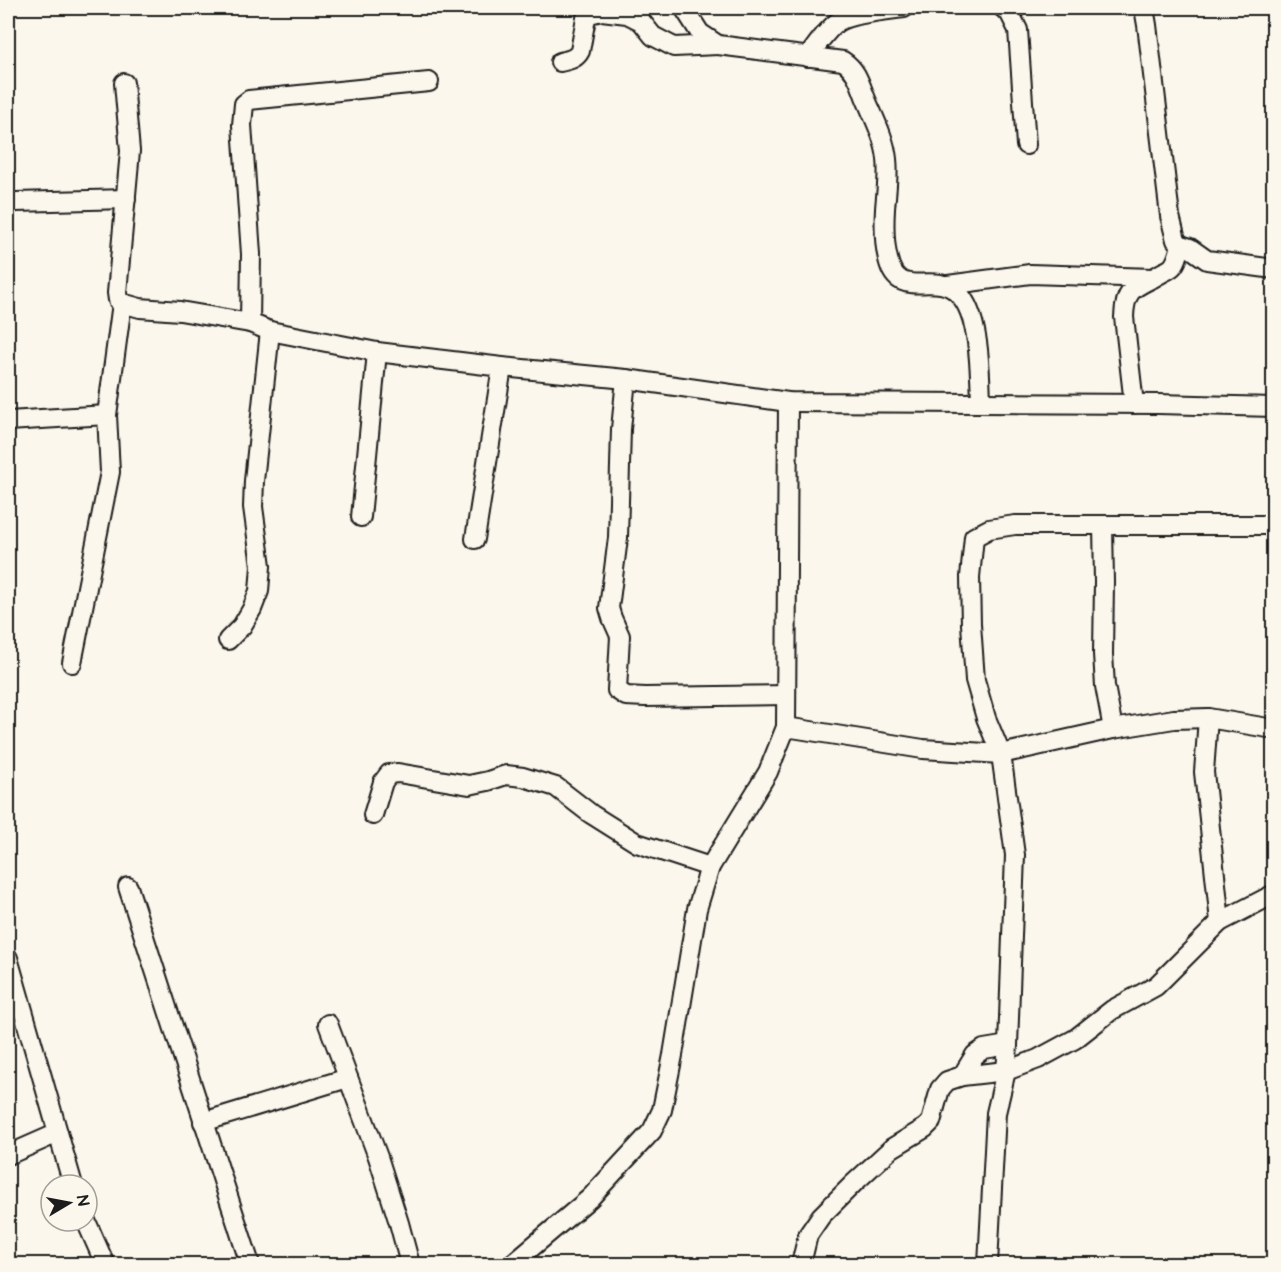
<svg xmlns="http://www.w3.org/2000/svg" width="1281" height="1272" viewBox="0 0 1281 1272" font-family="'Architects Daughter',sans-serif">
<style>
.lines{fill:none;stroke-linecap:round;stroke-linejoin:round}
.minor-casing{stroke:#1c1c1c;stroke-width:22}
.minor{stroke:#fbf7ec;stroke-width:18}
</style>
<rect width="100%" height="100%" fill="#fbf7ec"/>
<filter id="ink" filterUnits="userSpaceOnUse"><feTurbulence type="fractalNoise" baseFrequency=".0167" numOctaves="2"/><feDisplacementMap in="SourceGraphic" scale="12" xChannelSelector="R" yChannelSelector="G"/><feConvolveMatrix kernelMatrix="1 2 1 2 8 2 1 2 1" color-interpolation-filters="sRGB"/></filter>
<g filter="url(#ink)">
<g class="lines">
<g class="minor-casing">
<g id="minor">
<path d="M684,8L700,33L718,45L843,61C857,70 860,84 866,99C874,118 885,139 887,159C889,176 886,193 885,209C884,226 884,243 888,259C898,303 934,269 958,293C980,314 980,373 981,403"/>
<polyline points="1003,8 1009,12 1018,30 1026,145"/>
<polyline points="1144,8 1147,25 1170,216 1176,240 1181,245 1190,248 1207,260 1274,269"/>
<path d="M808,57C815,47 829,27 839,21C851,14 888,10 904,8"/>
<path d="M560,62C569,60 576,59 580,51L586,18L589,14L602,11L627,14L641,21L653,36L674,47L718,45"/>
<polyline points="124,83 130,151 117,293 118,300 122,303 140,308 180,311 250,323 270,331 377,352 502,367 626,379 788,402 1158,404 1274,407"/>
<polyline points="8,204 16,202 126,199"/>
<polyline points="948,285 1030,274 1153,278"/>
<polyline points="250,323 251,254 242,125 244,104 249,100 429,82"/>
<polyline points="626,379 621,429 618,538 609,608 612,618 620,636 617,690 626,696 645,697 786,695"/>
<path d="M1134,404L1124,317C1125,286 1136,288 1160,274C1163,272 1169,270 1172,267C1177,262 1179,253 1181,245"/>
<polyline points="8,421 107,415"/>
<polyline points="361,517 377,352"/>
<polyline points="1103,525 1104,582 1103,654 1105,686 1113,729"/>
<polyline points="475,539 502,367"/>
<polyline points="228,640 242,626 252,609 259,591 261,566 253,507 254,481 270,331"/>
<polyline points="72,663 110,472 107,415 122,303"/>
<polyline points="1208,718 1204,772 1220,922"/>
<polyline points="786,727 923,749 1001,754 1113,729 1174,719 1208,718 1274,729"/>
<polyline points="373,815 383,782 389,774 398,773 469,785 488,781 506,775 523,777 556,787 591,814 637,843 710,867"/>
<polyline points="128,887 250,1264"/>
<polyline points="8,958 73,1185"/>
<polyline points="328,1024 378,1157 399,1223 410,1264"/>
<polyline points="962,1076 975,1055 984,1049 1008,1045"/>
<polyline points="203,1122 348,1078"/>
<polyline points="8,1155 58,1133"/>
<polyline points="86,1221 105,1264"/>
<polyline points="512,1264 590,1198 652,1131 662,1110 673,1055 697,909 710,867 768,772 786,727 788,402"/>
<polyline points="801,1264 808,1235 821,1216 853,1184 892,1148 925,1128 931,1122 940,1089 947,1081 962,1076 1006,1071 1038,1059 1075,1039 1112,1010 1156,986 1220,922 1274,894"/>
<polyline points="988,1264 996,1113 1006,1071 1008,1045 1015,855 1001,754 986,718 975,680 971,624 970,577 974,537 989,529 1015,525 1274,525"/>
</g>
</g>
<use href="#minor" class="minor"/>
</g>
</g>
<rect width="1281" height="1272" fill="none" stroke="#fbf7ec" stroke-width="30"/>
<rect x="15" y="15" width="1251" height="1242" fill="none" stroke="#1c1c1c" stroke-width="2" filter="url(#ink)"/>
<g transform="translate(69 1203) rotate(80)"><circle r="28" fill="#fbf7ec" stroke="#a29f99" stroke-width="1.5"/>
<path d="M0-4.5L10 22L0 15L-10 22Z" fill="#1c1c1c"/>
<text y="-9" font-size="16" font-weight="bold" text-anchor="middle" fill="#1c1c1c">N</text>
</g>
</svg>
